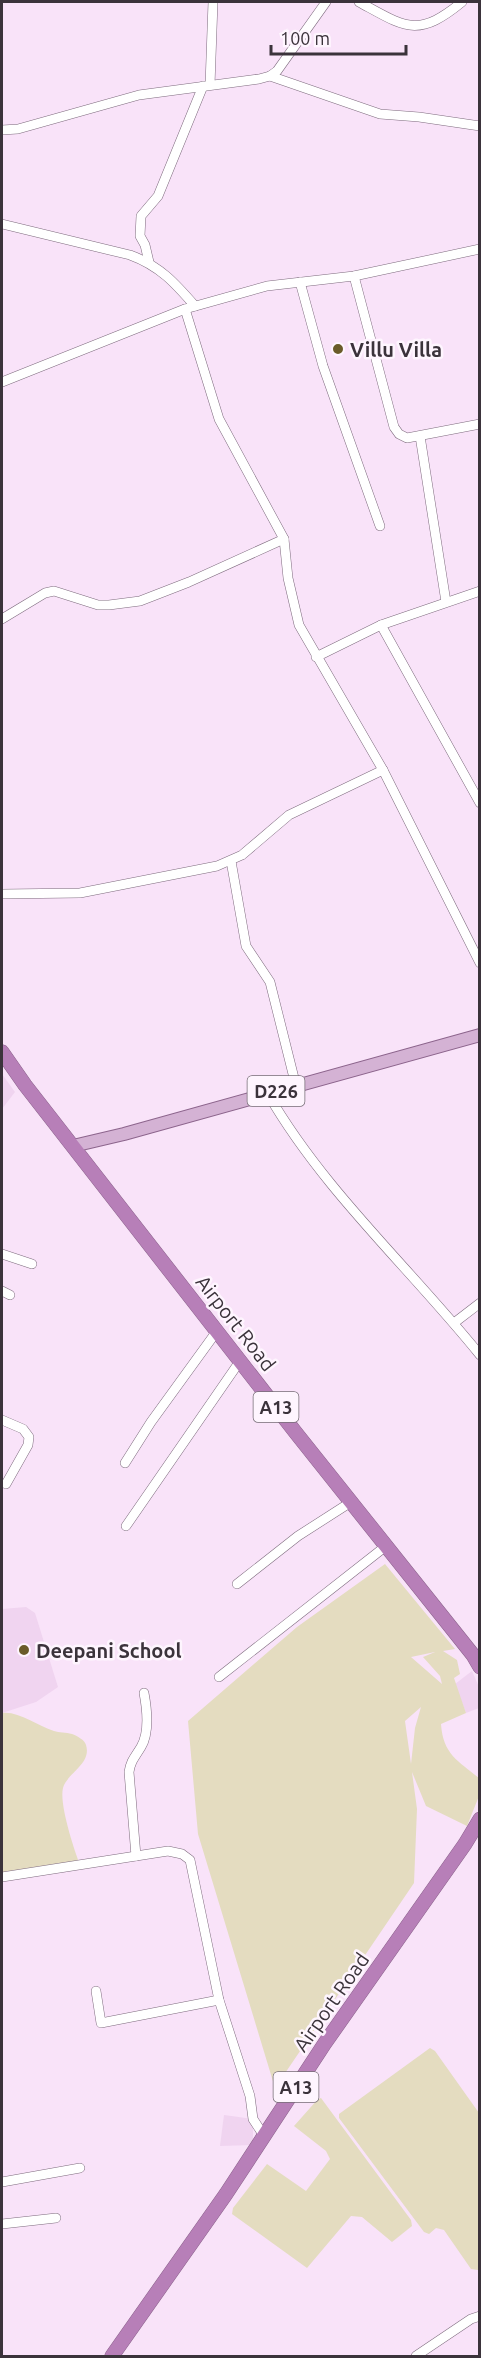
<svg xmlns="http://www.w3.org/2000/svg" width="481" height="2358" viewBox="0 0 481 2358" font-family="Ubuntu,sans-serif">
<style>
.built{fill:#f0d4f0}
.green{fill:#e4dcc0;fill-rule:evenodd}
.lines{fill:none;stroke-linecap:round;stroke-linejoin:round}
.minor-casing{stroke:#7e6b7e;stroke-width:10}
.major-casing{stroke:#8c648c;stroke-width:14}
.highway-casing{stroke:#8c648c;stroke-width:15}
.minor{stroke:#fff;stroke-width:9}
.major{stroke:#d4b2d4;stroke-width:12}
.highway{stroke:#b77fb8;stroke-width:14}
.poi-dot{fill:#6a5b29;stroke:#fef5fe;stroke-width:2}
.labels{text-anchor:middle;dominant-baseline:central;stroke-width:5;stroke-linejoin:round;paint-order:stroke}
.shield{fill:#fef5fe;stroke:#766d76;stroke-width:1.5}
.shield-label{font-size:18px;font-weight:bold;fill:#3b333b}
.poi-label{font-size:20px;font-weight:bold;fill:#3b333b;stroke:#fef5fe;text-anchor:start}
.street-label{font-size:20px;fill:#3b333b;stroke:#fef5fe}
</style>
<rect width="100%" height="100%" fill="#f9e3f9"/>
<g class="built">
<polygon points="2,1074 15,1092 2,1109"/>
<polygon points="26,1607 35,1613 58,1687 36,1702 2,1713 2,1609"/>
<polygon points="472,1671 479,1687 479,1708 466,1713 455,1684"/>
<polygon points="224,2115 253,2119 253,2145 220,2146"/>
</g>
<g class="green">
<path d="M385,1564L455,1649L443,1651L457,1660L460,1674L454,1678L466,1713L441,1724C443,1754 458,1761 479,1778V1796L467,1826L426,1806L412,1772L417,1809L414,1883L275,2088L198,1834L188,1721L297,1627ZM435,1652L423,1657L440,1676L442,1684L411,1657ZM421,1707L415,1728L411,1764L405,1721Z"/>
<path d="M2,1713C19,1711 37,1726 54,1731C59,1733 66,1732 72,1734C77,1736 85,1740 86,1745C92,1764 67,1773 63,1788C59,1804 74,1849 80,1865L2,1877Z"/>
<polygon points="430,2048 435,2051 479,2113 480,2268 478,2270 471,2269 444,2230 436,2228 429,2234 424,2232 339,2118 339,2114"/>
<polygon points="321,2098 411,2220 412,2226 392,2242 362,2217 351,2216 307,2268 232,2214 233,2208 267,2164 306,2191 330,2159 326,2151 294,2126 318,2099"/>
</g>
<g class="lines">
<g class="minor-casing">
<g id="minor">
<path d="M359,2C405,27 417,39 462,2"/>
<polyline points="270,76 380,114 419,117 480,126"/>
<polyline points="210,85 213,2"/>
<polyline points="2,130 18,129 139,95 259,79 270,76 277,71 326,2"/>
<path d="M2,224L130,255C160,266 175,283 195,306"/>
<polyline points="149,262 145,245 140,236 141,216 158,196 203,86"/>
<polyline points="354,276 394,427 399,434 407,438 480,424"/>
<polyline points="300,282 323,366 380,526"/>
<polyline points="185,309 219,419 284,539 288,578 299,625 383,770 480,963"/>
<polyline points="2,382 185,309 267,286 354,276 480,249"/>
<polyline points="420,436 446,602"/>
<polyline points="2,619 45,593 54,591 98,605 109,605 140,601 189,582 284,539"/>
<polyline points="381,625 480,803"/>
<polyline points="316,657 381,625 480,591"/>
<polyline points="231,861 246,946 270,982 296,1086"/>
<polyline points="2,894 80,893 217,866 242,855 289,815 383,770"/>
<path d="M268,1094C324,1191 410,1268 480,1355"/>
<polyline points="2,1254 32,1264"/>
<polyline points="2,1291 10,1295"/>
<polyline points="454,1323 480,1303"/>
<polyline points="2,1420 23,1429 29,1437 28,1445 6,1484"/>
<polyline points="125,1463 151,1422 217,1331"/>
<polyline points="126,1526 240,1361"/>
<polyline points="237,1584 298,1536 351,1502"/>
<polyline points="219,1677 386,1546"/>
<path d="M136,1856L129,1772C131,1760 135,1757 141,1747C150,1732 147,1709 144,1693"/>
<polyline points="2,1877 168,1851 182,1854 190,1860 219,2000 250,2096 253,2119 264,2136"/>
<polyline points="96,1991 101,2023 219,2000"/>
<polyline points="2,2182 80,2168"/>
<polyline points="2,2224 56,2218"/>
<polyline points="416,2356 471,2319 480,2316"/>
</g>
</g>
<g class="major-casing">
<polyline id="major" points="73,1146 124,1134 480,1035"/>
</g>
<g class="highway-casing">
<g id="highway">
<polyline points="2,1052 25,1085 296,1433 473,1655 480,1667"/>
<polyline points="112,2356 226,2194 325,2043 465,1844 480,1819"/>
</g>
</g>
<use href="#minor" class="minor"/>
<use href="#major" class="major"/>
<use href="#highway" class="highway"/>
</g>
<g class="poi-dot">
<circle cx="338" cy="349" r="6"/>
<circle cx="24" cy="1650" r="6"/>
</g>
<g class="labels">
<g class="shield">
<rect x="247.5" y="1076" width="57" height="30" rx="4.5"/>
<rect x="253.5" y="1392" width="45" height="30" rx="4.5"/>
<rect x="273.5" y="2072" width="45" height="30" rx="4.5"/>
</g>
<g class="shield-label">
<text x="276" y="1091">D226</text>
<text x="276" y="1407">A13</text>
<text x="296" y="2087">A13</text>
</g>
<g class="poi-label">
<text x="350" y="349">Villu Villa</text>
<text x="36" y="1650">Deepani School</text>
</g>
<g class="street-label">
<text transform="translate(236 1323) rotate(52)">Airport Road</text>
<text transform="translate(331 2002) rotate(-55)">Airport Road</text>
</g>
</g>
<rect width="481" height="2358" fill="none" stroke="#3b333b" stroke-width="6"/>
<path d="M271 45v9h135v-9" fill="none" stroke="#3b333b" stroke-width="3"/>
<text x="280" y="45" font-size="18" fill="#3b333b" stroke="#fef5fe" stroke-width="4.5" paint-order="stroke">100 m</text>
</svg>
